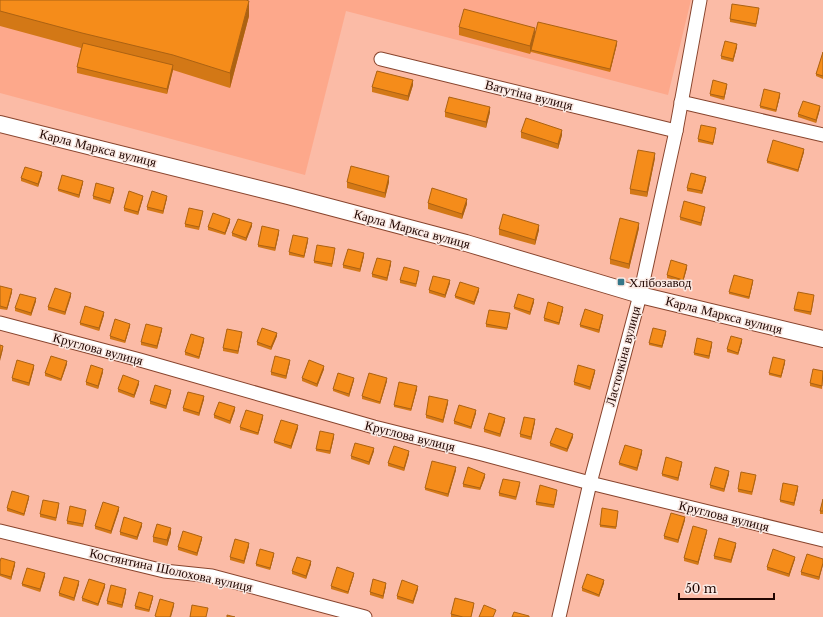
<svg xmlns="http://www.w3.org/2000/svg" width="823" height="617" viewBox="0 0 823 617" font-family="'Libre Baskerville',serif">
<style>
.built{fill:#fda88b}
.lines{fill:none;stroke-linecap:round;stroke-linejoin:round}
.minor-casing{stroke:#88442d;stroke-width:15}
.tertiary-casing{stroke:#88442d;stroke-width:18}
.minor{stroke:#fff;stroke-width:13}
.tertiary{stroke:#fff;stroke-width:16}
.wall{fill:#d37816}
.shaded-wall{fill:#ac6212}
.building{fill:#f58c1a;stroke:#ac6212}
.poi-dot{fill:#357789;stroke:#fae9e3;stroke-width:1.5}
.labels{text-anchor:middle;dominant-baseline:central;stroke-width:3;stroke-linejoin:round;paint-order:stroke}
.street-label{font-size:13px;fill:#200601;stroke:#fae9e3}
.poi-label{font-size:13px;fill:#200601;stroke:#fae9e3;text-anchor:start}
</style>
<rect width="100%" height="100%" fill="#fbbba6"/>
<polygon class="built" points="0,0 691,0 668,95 346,11 305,175 0,93"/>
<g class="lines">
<g class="minor-casing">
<g id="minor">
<polyline points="381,59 676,131"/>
<polyline points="681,102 823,135"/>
<polyline points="0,323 140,360 374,427 482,454 590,483 823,540"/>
<polyline points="0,531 164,571 212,576 365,617"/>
<polyline points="559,617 590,483 640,295 676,131 700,0"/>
</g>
</g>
<g class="tertiary-casing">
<polyline id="tertiary" points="0,124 288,196 466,243 640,295 823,339"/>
</g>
<use href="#minor" class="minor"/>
<use href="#tertiary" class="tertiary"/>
</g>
<g class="wall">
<polygon points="0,0 249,16 230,88 173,70 167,94 77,73 77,67 81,48 0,26"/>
<polygon points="759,11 756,27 730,22 730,19"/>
<polygon points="459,27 535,35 617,44 610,72 531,52 531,50 530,54 459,35"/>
<polygon points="737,47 733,62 721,59 721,56"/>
<polygon points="823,52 823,79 816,76 816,74"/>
<polygon points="413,85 408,101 372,92 372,87"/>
<polygon points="727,86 724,100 710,96 710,94"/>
<polygon points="780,96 776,112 760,108 760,106"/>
<polygon points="820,109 816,123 798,117 798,114"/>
<polygon points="445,112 490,112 486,128 445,117"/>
<polygon points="716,131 713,145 698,142 698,139"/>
<polygon points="521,132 562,135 558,149 521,138"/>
<polygon points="804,152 798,172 767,163 767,161"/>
<polygon points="655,158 647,197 630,194 630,189"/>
<polygon points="42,175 38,187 21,181 21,178"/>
<polygon points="706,180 702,194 687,191 687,188"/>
<polygon points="347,182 389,182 385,198 347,188"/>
<polygon points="83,183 79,198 58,191 58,189"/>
<polygon points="114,191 110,204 93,199 93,196"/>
<polygon points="143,198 138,215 124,211 124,208"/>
<polygon points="167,198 163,214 147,210 147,207"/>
<polygon points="428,203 467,204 462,219 428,209"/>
<polygon points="705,209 701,226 680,220 680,217"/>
<polygon points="203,213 199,230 185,227 185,224"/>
<polygon points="230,222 225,235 208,230 208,227"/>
<polygon points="252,226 246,241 232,236 232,233"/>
<polygon points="639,228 629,269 610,264 610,259"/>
<polygon points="499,229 539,230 535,245 499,235"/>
<polygon points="279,233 275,251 258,247 258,245"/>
<polygon points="308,241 304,258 289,255 289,252"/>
<polygon points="335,251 332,267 314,263 314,261"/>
<polygon points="364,256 360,272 343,268 343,265"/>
<polygon points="391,264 387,281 372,277 372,274"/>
<polygon points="687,268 683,282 667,278 667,275"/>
<polygon points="419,274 416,287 400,283 400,280"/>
<polygon points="753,282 749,299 729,294 729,292"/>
<polygon points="450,283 445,298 429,293 429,290"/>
<polygon points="0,286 12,292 7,310 0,309"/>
<polygon points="479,291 474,305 455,298 455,296"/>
<polygon points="71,296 65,315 48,310 48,307"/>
<polygon points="814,298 811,315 794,311 794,309"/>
<polygon points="36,301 31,316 15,311 15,308"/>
<polygon points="534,302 530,315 514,309 514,307"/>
<polygon points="563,310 559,325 544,321 544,318"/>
<polygon points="104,315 99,331 80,325 80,323"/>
<polygon points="510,316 507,330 486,327 486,324"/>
<polygon points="603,317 599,333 580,327 580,325"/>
<polygon points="130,326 125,343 110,339 110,336"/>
<polygon points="162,330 157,349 141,345 141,342"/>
<polygon points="242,334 238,354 223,351 223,348"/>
<polygon points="666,334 662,348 649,345 649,343"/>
<polygon points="277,336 271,350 257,345 257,342"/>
<polygon points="204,341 199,359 185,355 185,352"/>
<polygon points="742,342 738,355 727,352 727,349"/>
<polygon points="712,345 709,359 694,355 694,353"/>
<polygon points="290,362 286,379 271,375 271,372"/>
<polygon points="785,363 781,378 769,375 769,373"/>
<polygon points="67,364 61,381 45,376 45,373"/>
<polygon points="34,368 29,386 12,381 12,378"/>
<polygon points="324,369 317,387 302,381 302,378"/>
<polygon points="823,371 822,389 810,386 810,383"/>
<polygon points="103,372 98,389 86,385 86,382"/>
<polygon points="595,372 590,390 574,385 574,382"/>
<polygon points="354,380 349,397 333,391 333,389"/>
<polygon points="387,381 380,404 362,399 362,396"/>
<polygon points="139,384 134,398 118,392 118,389"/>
<polygon points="417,389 411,411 394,407 394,405"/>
<polygon points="171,392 166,409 150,404 150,401"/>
<polygon points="204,399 199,416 183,411 183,408"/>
<polygon points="448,403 443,423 426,418 426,415"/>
<polygon points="235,410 230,424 214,418 214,415"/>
<polygon points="476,413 471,429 454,424 454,421"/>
<polygon points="263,418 258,435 240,430 240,427"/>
<polygon points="505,421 500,437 484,432 484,429"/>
<polygon points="535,422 531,440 520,437 520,434"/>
<polygon points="298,428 291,449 274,443 274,441"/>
<polygon points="334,437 330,454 316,451 316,449"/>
<polygon points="573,437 567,452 550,446 550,443"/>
<polygon points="374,451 369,465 351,459 351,456"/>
<polygon points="642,453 637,471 619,465 619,463"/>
<polygon points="409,454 404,471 388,466 388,463"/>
<polygon points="682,464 678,481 662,476 662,474"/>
<polygon points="456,470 448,497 425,490 425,488"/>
<polygon points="729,474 724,492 710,488 710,485"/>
<polygon points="485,477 480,490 463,487 463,484"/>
<polygon points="756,478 752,495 738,492 738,489"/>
<polygon points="520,485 516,500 499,496 499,493"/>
<polygon points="798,489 794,506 780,502 780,500"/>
<polygon points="557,493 554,508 536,505 536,502"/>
<polygon points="29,498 24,516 7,511 7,508"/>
<polygon points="823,499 823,514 820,514 820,511"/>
<polygon points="59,506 56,521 40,517 40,514"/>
<polygon points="119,510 111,534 95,529 95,526"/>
<polygon points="86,512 83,527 67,524 67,521"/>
<polygon points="618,513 616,529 600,527 600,525"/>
<polygon points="685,520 678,543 664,539 664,536"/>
<polygon points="142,526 137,540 120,535 120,532"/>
<polygon points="707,532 698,565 684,561 684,558"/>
<polygon points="171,533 167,546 153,542 153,537"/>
<polygon points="202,539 197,556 178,550 178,547"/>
<polygon points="249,546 244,564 230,560 230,557"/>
<polygon points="736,546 731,563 714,559 714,556"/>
<polygon points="274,555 270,570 256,566 256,564"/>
<polygon points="795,559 789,577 767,570 767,567"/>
<polygon points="823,559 819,580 801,575 801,572"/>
<polygon points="0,562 15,565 11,580 0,576"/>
<polygon points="311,564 306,579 292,574 292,571"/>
<polygon points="354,575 348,594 331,589 331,586"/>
<polygon points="45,576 40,592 22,586 22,584"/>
<polygon points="604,583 599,597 582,591 582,588"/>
<polygon points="79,584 74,601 59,596 59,593"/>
<polygon points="386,586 383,599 370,595 370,592"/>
<polygon points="105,587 98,606 82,601 82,598"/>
<polygon points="418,589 413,604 397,599 397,596"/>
<polygon points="126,592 122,608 107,604 107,601"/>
<polygon points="153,598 149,612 135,609 135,606"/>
<polygon points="474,606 471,617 451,617 451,614"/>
</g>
<g class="shaded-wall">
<polygon points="249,1 249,16 230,88 230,73"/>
<polygon points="535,28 535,36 530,54 530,46"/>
<polygon points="617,41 617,44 610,72 610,69"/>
<polygon points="737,44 737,47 733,62 733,59"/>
<polygon points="173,65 173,70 167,94 167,89"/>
<polygon points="413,80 413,85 408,101 408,96"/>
<polygon points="727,84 727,86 724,100 724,97"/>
<polygon points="780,93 780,96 776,112 776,110"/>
<polygon points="820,106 820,109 816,123 816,120"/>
<polygon points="490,107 490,112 486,128 486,122"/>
<polygon points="562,130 562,135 558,149 558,144"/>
<polygon points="804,149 804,152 798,172 798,170"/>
<polygon points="655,153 655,158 647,197 647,192"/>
<polygon points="42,172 42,175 38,187 38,184"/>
<polygon points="389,176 389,182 385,198 385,193"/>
<polygon points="706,177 706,180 702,194 702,191"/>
<polygon points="83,181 83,183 79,198 79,195"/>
<polygon points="114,188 114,191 110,204 110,201"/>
<polygon points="143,196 143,198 138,215 138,212"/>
<polygon points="167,196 167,198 163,214 163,211"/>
<polygon points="467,199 467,204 462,219 462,214"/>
<polygon points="705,207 705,209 701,226 701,223"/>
<polygon points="230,219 230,222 225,235 225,233"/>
<polygon points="252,223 252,226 246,241 246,238"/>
<polygon points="639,223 639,228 629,269 629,264"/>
<polygon points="539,225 539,230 535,245 535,240"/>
<polygon points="279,230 279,233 275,251 275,248"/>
<polygon points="308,238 308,241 304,258 304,256"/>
<polygon points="364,253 364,256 360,272 360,269"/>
<polygon points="391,261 391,264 387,281 387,278"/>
<polygon points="687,265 687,268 683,282 683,280"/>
<polygon points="450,280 450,283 445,298 445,295"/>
<polygon points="753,280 753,282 749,299 749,297"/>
<polygon points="479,288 479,291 474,305 474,302"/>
<polygon points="12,289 12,292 7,310 7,308"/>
<polygon points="71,293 71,296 65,315 65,312"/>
<polygon points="36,298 36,301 31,316 31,313"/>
<polygon points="534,299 534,302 530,315 530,312"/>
<polygon points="563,307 563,310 559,325 559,323"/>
<polygon points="104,312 104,315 99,331 99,328"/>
<polygon points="603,315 603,317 599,333 599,330"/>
<polygon points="130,324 130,326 125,343 125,341"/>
<polygon points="162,328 162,330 157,349 157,346"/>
<polygon points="666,331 666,334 662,348 662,346"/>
<polygon points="242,332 242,334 238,354 238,351"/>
<polygon points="277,333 277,336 271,350 271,347"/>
<polygon points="204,338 204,341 199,359 199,357"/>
<polygon points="742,339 742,342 738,355 738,353"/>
<polygon points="712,342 712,345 709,359 709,356"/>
<polygon points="3,346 3,349 0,361 0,358"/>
<polygon points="290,360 290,362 286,379 286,376"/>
<polygon points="785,360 785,363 781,378 781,376"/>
<polygon points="67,361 67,364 61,381 61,379"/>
<polygon points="34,365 34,368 29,386 29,383"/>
<polygon points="324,366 324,369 317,387 317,384"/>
<polygon points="103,369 103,372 98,389 98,386"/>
<polygon points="595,370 595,372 590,390 590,387"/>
<polygon points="354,378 354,380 349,397 349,394"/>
<polygon points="387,378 387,381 380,404 380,402"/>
<polygon points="139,381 139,384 134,398 134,395"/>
<polygon points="417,386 417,389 411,411 411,409"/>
<polygon points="171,390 171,392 166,409 166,406"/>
<polygon points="204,396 204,399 199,416 199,413"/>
<polygon points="448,400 448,403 443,423 443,420"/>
<polygon points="235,407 235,410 230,424 230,421"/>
<polygon points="476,410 476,413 471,429 471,427"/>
<polygon points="263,415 263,418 258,435 258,433"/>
<polygon points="505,418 505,421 500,437 500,434"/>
<polygon points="535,419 535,422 531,440 531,437"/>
<polygon points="298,425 298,428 291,449 291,446"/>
<polygon points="334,434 334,437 330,454 330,451"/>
<polygon points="573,434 573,437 567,452 567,449"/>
<polygon points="374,448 374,451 369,465 369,462"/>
<polygon points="642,450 642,453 637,471 637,468"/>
<polygon points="409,451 409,454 404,471 404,468"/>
<polygon points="682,462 682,464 678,481 678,478"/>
<polygon points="456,467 456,470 448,497 448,494"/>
<polygon points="729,471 729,474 724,492 724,489"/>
<polygon points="485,474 485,477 480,490 480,488"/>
<polygon points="798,486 798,489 794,506 794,503"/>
<polygon points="29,496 29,498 24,516 24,514"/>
<polygon points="119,507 119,510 111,534 111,531"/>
<polygon points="685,517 685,520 678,543 678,540"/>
<polygon points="142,523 142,526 137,540 137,537"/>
<polygon points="171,528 171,533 167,546 167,540"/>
<polygon points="707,530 707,532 698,565 698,562"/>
<polygon points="202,537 202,539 197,556 197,553"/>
<polygon points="249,543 249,546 244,564 244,561"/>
<polygon points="736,543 736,546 731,563 731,560"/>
<polygon points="274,553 274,555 270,570 270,568"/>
<polygon points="795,557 795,559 789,577 789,574"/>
<polygon points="311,561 311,564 306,579 306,576"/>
<polygon points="15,562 15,565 11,580 11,577"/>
<polygon points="823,563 823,565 819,580 819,577"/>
<polygon points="45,573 45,576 40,592 40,589"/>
<polygon points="354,573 354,575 348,594 348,592"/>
<polygon points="604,580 604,583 599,597 599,595"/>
<polygon points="79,581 79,584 74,601 74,598"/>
<polygon points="386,583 386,586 383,599 383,596"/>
<polygon points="105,584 105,587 98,606 98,604"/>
<polygon points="418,586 418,589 413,604 413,601"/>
<polygon points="126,589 126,592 122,608 122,605"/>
<polygon points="153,596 153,598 149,612 149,610"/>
<polygon points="174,603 174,606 171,617 170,617"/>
</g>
<g class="building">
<polygon points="0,0 246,0 249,1 230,73 173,55 82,33 0,11"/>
<polygon points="732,4 759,8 756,24 730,19"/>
<polygon points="464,9 535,28 530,46 459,27"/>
<polygon points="538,22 617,41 610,69 531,50"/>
<polygon points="725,41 737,44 733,59 721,56"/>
<polygon points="83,43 173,65 167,89 77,67"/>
<polygon points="823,52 823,76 816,74"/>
<polygon points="377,71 413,80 408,96 372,87"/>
<polygon points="713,80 727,84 724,97 710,94"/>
<polygon points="764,89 780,93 776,110 760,106"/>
<polygon points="449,97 490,107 486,122 445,112"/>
<polygon points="803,101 820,106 816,120 798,114"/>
<polygon points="526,118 562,130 558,144 521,132"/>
<polygon points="701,125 716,128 713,143 698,139"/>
<polygon points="773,140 804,149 798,170 767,161"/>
<polygon points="638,150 655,153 647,192 630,189"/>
<polygon points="351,166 389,176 385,193 347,182"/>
<polygon points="25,167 42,172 38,184 21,178"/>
<polygon points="691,173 706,177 702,191 687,188"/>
<polygon points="62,175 83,181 79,195 58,189"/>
<polygon points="96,183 114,188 110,201 93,196"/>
<polygon points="432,188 467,199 462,214 428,203"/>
<polygon points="129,191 143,196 138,212 124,208"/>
<polygon points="152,191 167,196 163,211 147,207"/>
<polygon points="684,201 705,207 701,223 680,217"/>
<polygon points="189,208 203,211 199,227 185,224"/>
<polygon points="213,213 230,219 225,233 208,227"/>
<polygon points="503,214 539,225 535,240 499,229"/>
<polygon points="620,218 639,223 629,264 610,259"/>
<polygon points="238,219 252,223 246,238 232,233"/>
<polygon points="262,226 279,230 275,248 258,245"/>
<polygon points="293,235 308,238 304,256 289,252"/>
<polygon points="317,245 335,248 332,264 314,261"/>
<polygon points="348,249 364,253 360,269 343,265"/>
<polygon points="377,258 391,261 387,278 372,274"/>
<polygon points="671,260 687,265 683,280 667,275"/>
<polygon points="404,267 419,271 416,284 400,280"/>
<polygon points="734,275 753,280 749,297 729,292"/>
<polygon points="433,276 450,280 445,295 429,290"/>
<polygon points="460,282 479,288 474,302 455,296"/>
<polygon points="0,286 12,289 7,308 0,306"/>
<polygon points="55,288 71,293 65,312 48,307"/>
<polygon points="798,292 814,295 811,312 794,309"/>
<polygon points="20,294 36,298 31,313 15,308"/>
<polygon points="518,294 534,299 530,312 514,307"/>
<polygon points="548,302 563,307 559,323 544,318"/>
<polygon points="85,306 104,312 99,328 80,323"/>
<polygon points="585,309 603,315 599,330 580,325"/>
<polygon points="489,310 510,313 507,328 486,324"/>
<polygon points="115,319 130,324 125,341 110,336"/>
<polygon points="146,324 162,328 157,346 141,342"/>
<polygon points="262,328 277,333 271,347 257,342"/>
<polygon points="653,328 666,331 662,346 649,343"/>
<polygon points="227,329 242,332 238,351 223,348"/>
<polygon points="191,334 204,338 199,357 185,352"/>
<polygon points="731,336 742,339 738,353 727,349"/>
<polygon points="697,338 712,342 709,356 694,353"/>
<polygon points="0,345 3,346 0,358"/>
<polygon points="51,356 67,361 61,379 45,373"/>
<polygon points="275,356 290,360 286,376 271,372"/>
<polygon points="773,357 785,360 781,376 769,373"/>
<polygon points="17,360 34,365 29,383 12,378"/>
<polygon points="309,360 324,366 317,384 302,378"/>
<polygon points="91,365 103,369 98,386 86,382"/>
<polygon points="578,365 595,370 590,387 574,382"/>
<polygon points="813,369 823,371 822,386 810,383"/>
<polygon points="338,373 354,378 349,394 333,389"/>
<polygon points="369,373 387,378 380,402 362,396"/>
<polygon points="123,375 139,381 134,395 118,389"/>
<polygon points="399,382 417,386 411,409 394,405"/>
<polygon points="155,385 171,390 166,406 150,401"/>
<polygon points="188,392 204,396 199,413 183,408"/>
<polygon points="429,396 448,400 443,420 426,415"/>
<polygon points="219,402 235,407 230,421 214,415"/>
<polygon points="459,405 476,410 471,427 454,421"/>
<polygon points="246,410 263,415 258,433 240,427"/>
<polygon points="489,413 505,418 500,434 484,429"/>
<polygon points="524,417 535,419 531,437 520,434"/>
<polygon points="281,420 298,425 291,446 274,441"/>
<polygon points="556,428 573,434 567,449 550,443"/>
<polygon points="320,431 334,434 330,451 316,449"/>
<polygon points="355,443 374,448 369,462 351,456"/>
<polygon points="625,445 642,450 637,468 619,463"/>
<polygon points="394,446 409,451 404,468 388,463"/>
<polygon points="666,457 682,462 678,478 662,474"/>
<polygon points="432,461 456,467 448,494 425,488"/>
<polygon points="468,467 485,474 480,488 463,484"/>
<polygon points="715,467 729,471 724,489 710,485"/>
<polygon points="741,472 756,475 752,492 738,489"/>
<polygon points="503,479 520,482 516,497 499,493"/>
<polygon points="783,483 798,486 794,503 780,500"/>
<polygon points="540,485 557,490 554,505 536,502"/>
<polygon points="12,491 29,496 24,514 7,508"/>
<polygon points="823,499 823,511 820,511"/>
<polygon points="43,500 59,503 56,518 40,514"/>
<polygon points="103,502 119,507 111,531 95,526"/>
<polygon points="70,506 86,510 83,524 67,521"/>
<polygon points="602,508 618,511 616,527 600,525"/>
<polygon points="671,513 685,517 678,540 664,536"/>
<polygon points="124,517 142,523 137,537 120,532"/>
<polygon points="157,524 171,528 167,540 153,537"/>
<polygon points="693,526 707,530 698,562 684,558"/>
<polygon points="183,531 202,537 197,553 178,547"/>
<polygon points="719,538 736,543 731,560 714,556"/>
<polygon points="235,539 249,543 244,561 230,557"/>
<polygon points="260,549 274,553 270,568 256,564"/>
<polygon points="773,549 795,557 789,574 767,567"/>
<polygon points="807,554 823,559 823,563 819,577 801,572"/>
<polygon points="297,557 311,561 306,576 292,571"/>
<polygon points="1,558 15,562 11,577 0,574 0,562"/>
<polygon points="337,567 354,573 348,592 331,586"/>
<polygon points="27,568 45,573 40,589 22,584"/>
<polygon points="587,574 604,580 599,595 582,588"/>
<polygon points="64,577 79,581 74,598 59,593"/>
<polygon points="89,579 105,584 98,604 82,598"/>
<polygon points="373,579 386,583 383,596 370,592"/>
<polygon points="402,580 418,586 413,601 397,596"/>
<polygon points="111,585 126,589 122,605 107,601"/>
<polygon points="139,592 153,596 149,610 135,606"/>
<polygon points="455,598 474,603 471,617 463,617 451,614"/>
<polygon points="160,599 174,603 170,617 157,617 155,616"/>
<polygon points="192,605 208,608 206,617 190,617"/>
<polygon points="484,605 496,610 493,617 479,617"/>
<polygon points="514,612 529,616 529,617 512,617"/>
<polygon points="227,615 235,617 227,617"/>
</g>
<rect class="poi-dot" x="617" y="278" width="8" height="8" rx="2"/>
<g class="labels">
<g class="street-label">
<text transform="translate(529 95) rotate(14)">Ватутіна вулиця</text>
<text transform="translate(98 148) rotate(14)">Карла Маркса вулиця</text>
<text transform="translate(412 229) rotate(15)">Карла Маркса вулиця</text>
<text transform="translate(724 315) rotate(14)">Карла Маркса вулиця</text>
<text transform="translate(98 349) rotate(15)">Круглова вулиця</text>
<text transform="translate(623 356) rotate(-75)">Ласточкіна вулиця</text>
<text transform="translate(410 436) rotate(14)">Круглова вулиця</text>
<text transform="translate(724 516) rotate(14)">Круглова вулиця</text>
<text transform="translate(171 570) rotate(12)">Костянтина Шолохова вулиця</text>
</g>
<g class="poi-label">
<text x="629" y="282">Хлібозавод</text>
</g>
</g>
<path d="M679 593v6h95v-6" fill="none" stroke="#200601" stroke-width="2"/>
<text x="685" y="593" font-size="12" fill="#200601" stroke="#fae9e3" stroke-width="3" paint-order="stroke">50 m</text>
</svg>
